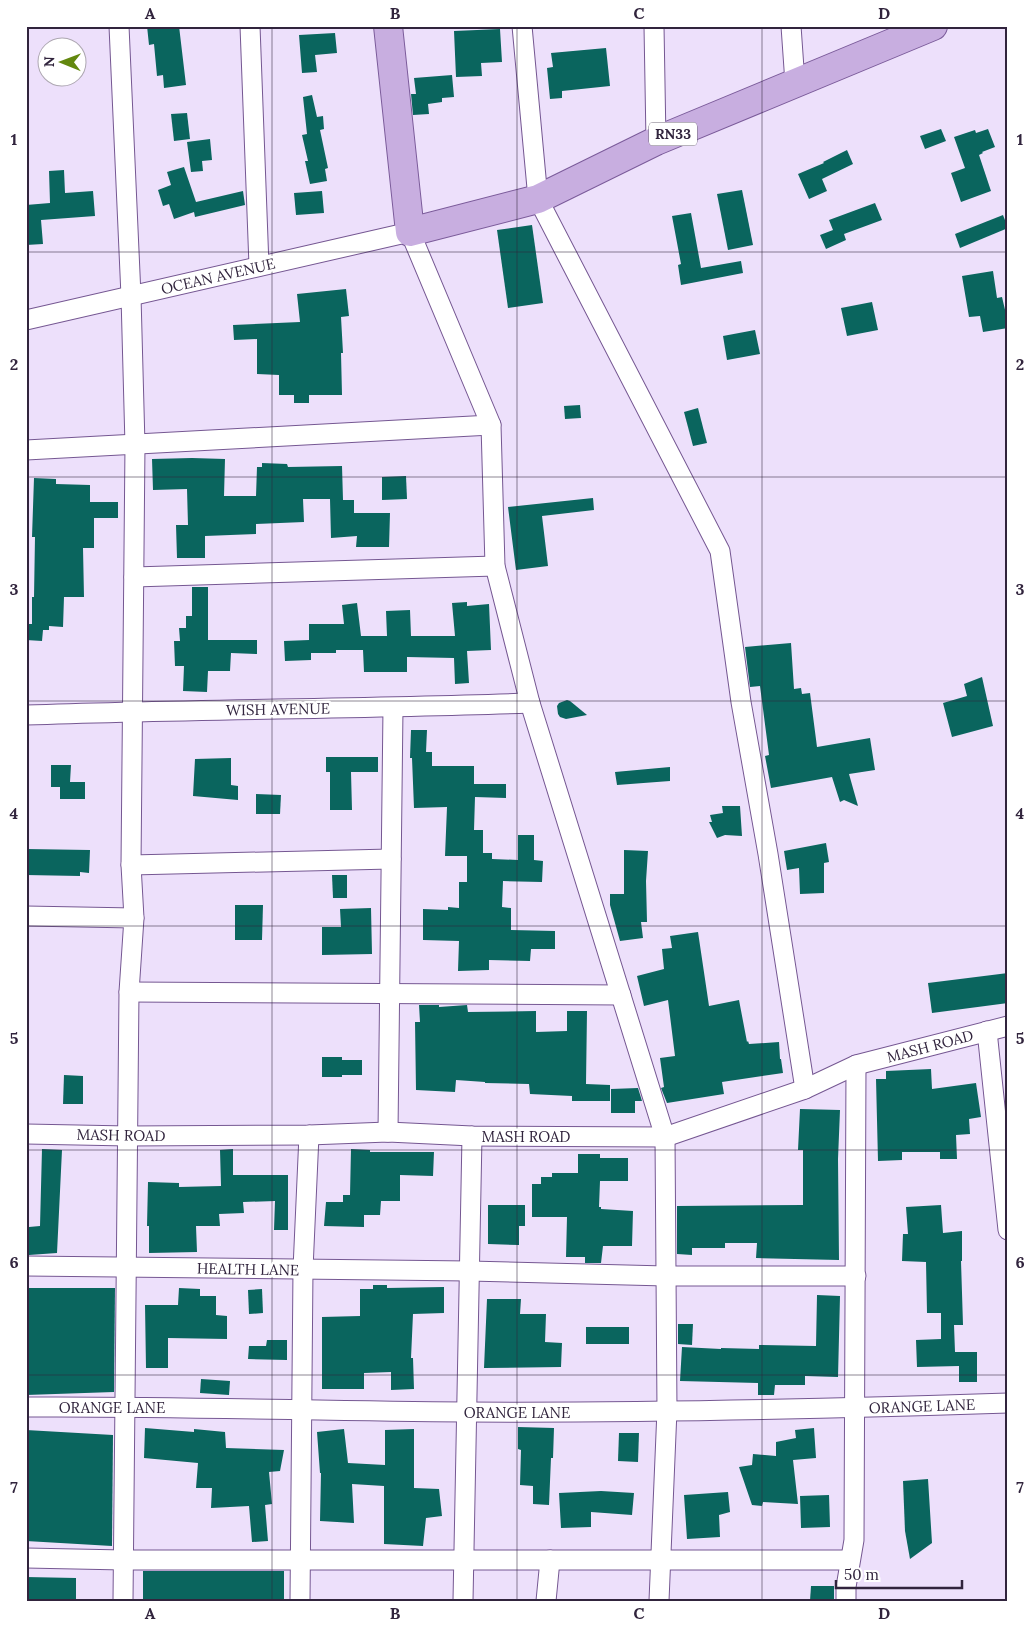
<svg xmlns="http://www.w3.org/2000/svg" width="1034" height="1627" viewBox="0 0 1034 1627" font-family="Lora,serif">
<style>
.building{fill:#0a655e}
.lines{fill:none;stroke-linecap:round;stroke-linejoin:round}
.minor-casing{stroke:#755792;stroke-width:21}
.primary-casing{stroke:#7b5b9a;stroke-width:30}
.minor{stroke:#fff;stroke-width:19}
.primary{stroke:#c8aee0;stroke-width:28}
.grid{fill:none;stroke:#31243d;stroke-width:1;stroke-opacity:0.55}
.labels{text-anchor:middle;dominant-baseline:central;stroke-width:5;stroke-linejoin:round;paint-order:stroke}
.shield{fill:#fff;stroke:#6f6677;stroke-width:1}
.shield-label{font-size:14px;font-weight:bold;fill:#31243d}
.street-label{font-size:15px;fill:#31243d;stroke:#fff}
.neatline{fill:none;stroke:#31243d;stroke-width:2}
.grid-label{font-size:16px;text-anchor:middle;font-weight:bold;fill:#31243d}
</style>
<rect width="100%" height="100%" fill="#ede0fb"/>
<g class="building">
<polygon points="147,26 179,26 186,85 164,88 163,75 157,76 154,44 149,45"/>
<polygon points="500,29 502,62 481,63 482,76 456,77 454,31"/>
<polygon points="335,33 337,53 315,55 317,72 302,73 299,35"/>
<polygon points="606,48 610,86 562,91 562,98 550,99 547,68 553,67 551,53"/>
<polygon points="452,75 454,97 442,98 442,102 428,104 429,114 413,115 411,94 416,94 414,78"/>
<polygon points="312,95 317,117 323,116 324,129 320,130 328,168 325,169 327,181 310,184 305,161 308,161 302,135 307,134 303,97"/>
<polygon points="187,113 190,139 174,141 171,114"/>
<polygon points="941,129 946,141 925,149 920,136"/>
<polygon points="988,129 995,147 982,152 983,153 979,155 991,191 961,202 951,173 965,168 954,137 975,130 976,133"/>
<polygon points="210,139 212,160 202,161 203,171 191,172 187,142"/>
<polygon points="847,150 853,164 822,179 827,191 809,199 798,174 824,163 823,162"/>
<polygon points="184,167 196,202 243,191 245,205 195,217 194,212 174,219 169,204 163,206 158,190 171,185 167,172"/>
<polygon points="64,170 65,193 93,191 95,216 41,220 43,244 26,245 26,205 50,203 49,171"/>
<polygon points="742,190 753,245 728,250 717,194"/>
<polygon points="322,191 324,213 296,215 294,193"/>
<polygon points="875,203 882,220 844,234 846,240 826,249 820,235 833,230 829,220"/>
<polygon points="691,213 701,268 741,261 743,273 681,285 678,265 681,264 672,216"/>
<polygon points="1003,215 1008,228 960,248 955,234"/>
<polygon points="532,225 543,303 508,308 497,230"/>
<polygon points="993,271 997,298 1002,297 1006,314 1008,314 1008,328 983,332 980,316 969,317 962,276"/>
<polygon points="346,289 349,316 341,317 343,353 341,353 342,395 309,395 309,403 294,403 294,395 279,395 279,375 257,374 257,339 234,340 233,325 300,322 297,294"/>
<polygon points="872,302 878,330 847,336 841,308"/>
<polygon points="755,330 760,354 727,360 723,336"/>
<polygon points="580,405 581,418 565,419 564,406"/>
<polygon points="698,408 707,443 693,446 684,412"/>
<polygon points="192,458 225,459 224,496 256,496 257,467 262,467 262,463 287,464 288,467 342,466 343,500 354,500 354,513 390,513 389,547 356,547 357,536 331,538 330,499 303,499 304,522 256,524 256,534 205,536 205,558 177,558 176,525 188,525 187,489 153,490 152,459"/>
<polygon points="406,476 407,499 382,500 382,477"/>
<polygon points="34,478 56,479 56,484 90,485 90,502 118,502 118,518 94,518 94,548 83,548 84,597 64,597 63,627 49,626 49,630 43,630 42,641 26,640 26,624 32,624 32,597 34,597 35,537 32,537"/>
<polygon points="593,498 594,510 542,516 548,566 516,570 508,507"/>
<polygon points="192,587 208,587 208,640 257,640 257,654 231,653 230,671 208,671 207,692 183,691 184,666 175,666 174,641 180,641 179,628 186,628 186,616 192,616"/>
<polygon points="467,602 467,606 489,604 491,650 467,651 469,683 455,684 454,658 407,657 407,672 364,672 363,650 336,650 336,653 311,653 311,660 285,661 284,641 309,640 309,624 344,624 342,605 357,603 361,636 387,636 386,611 410,610 411,636 455,636 452,603"/>
<polygon points="791,643 794,689 801,688 802,694 810,693 817,747 870,738 875,770 849,774 858,806 844,800 840,802 832,777 771,788 765,756 769,755 760,686 750,687 745,647"/>
<polygon points="982,677 993,726 952,737 943,703 967,696 964,684"/>
<polygon points="567,700 570,701 587,715 566,719 560,717 558,714 557,706 559,703"/>
<polygon points="411,730 427,730 426,752 432,752 432,766 474,766 474,784 506,784 506,798 475,797 474,830 483,830 483,853 492,853 492,859 518,860 518,835 534,835 534,860 543,861 542,882 503,881 502,907 511,908 511,930 555,931 555,949 531,949 530,961 489,960 489,970 458,971 459,941 423,940 423,909 448,910 448,907 459,908 459,882 467,882 467,856 445,856 447,807 414,808 412,758 410,758"/>
<polygon points="326,757 378,757 378,772 351,772 352,810 330,810 330,772 326,772"/>
<polygon points="231,758 231,785 238,786 238,800 193,796 195,759"/>
<polygon points="51,765 71,765 70,782 85,782 85,799 60,799 60,787 51,787"/>
<polygon points="670,767 670,781 617,785 615,772"/>
<polygon points="256,794 281,795 280,814 256,814"/>
<polygon points="722,806 740,806 742,836 725,835 717,838 709,822 712,822 710,815 723,813"/>
<polygon points="826,843 829,862 824,863 824,893 800,894 799,868 787,870 784,851"/>
<polygon points="26,849 90,850 89,873 80,872 80,876 26,875"/>
<polygon points="624,850 648,851 646,881 647,922 641,922 643,938 620,941 610,905 610,894 624,894"/>
<polygon points="332,875 347,875 347,898 333,898"/>
<polygon points="235,905 263,905 262,940 235,940"/>
<polygon points="371,908 372,954 322,955 322,927 341,927 340,909"/>
<polygon points="698,932 709,1006 739,1000 747,1042 748,1041 749,1044 779,1042 780,1059 781,1059 783,1073 722,1082 724,1094 667,1103 661,1088 664,1087 660,1058 675,1056 668,1000 644,1006 637,976 664,969 662,949 672,948 670,936"/>
<polygon points="1008,973 1008,1003 932,1013 928,983"/>
<polygon points="419,1005 439,1005 439,1007 467,1005 468,1012 536,1011 536,1032 567,1031 567,1011 587,1011 586,1084 610,1085 610,1101 572,1101 572,1096 530,1094 529,1084 485,1083 485,1082 456,1080 455,1092 416,1090 415,1022 420,1022"/>
<polygon points="322,1057 342,1057 342,1060 362,1060 362,1075 342,1075 342,1077 322,1077"/>
<polygon points="931,1069 932,1089 976,1083 981,1117 969,1119 970,1134 956,1135 957,1159 940,1159 940,1152 902,1152 902,1160 878,1161 876,1079 886,1079 886,1071"/>
<polygon points="64,1075 83,1076 83,1104 63,1104"/>
<polygon points="638,1088 642,1101 635,1101 635,1113 611,1113 611,1089"/>
<polygon points="800,1109 840,1110 838,1159 839,1260 756,1258 757,1243 725,1243 725,1248 692,1248 692,1255 677,1254 677,1206 803,1205 803,1150 798,1150"/>
<polygon points="42,1149 62,1150 57,1253 29,1255 29,1227 40,1226"/>
<polygon points="233,1149 233,1175 288,1175 288,1230 274,1230 275,1201 243,1202 244,1213 219,1214 220,1226 196,1226 197,1252 149,1253 149,1226 147,1226 148,1182 179,1183 179,1187 221,1186 220,1150"/>
<polygon points="351,1149 370,1150 370,1152 434,1152 433,1176 400,1175 400,1201 381,1201 380,1215 364,1215 364,1227 324,1226 326,1202 343,1202 343,1195 350,1195"/>
<polygon points="578,1154 600,1154 600,1158 628,1158 628,1181 600,1181 599,1207 601,1207 601,1209 633,1211 632,1246 603,1246 601,1263 585,1263 585,1257 566,1257 567,1217 532,1217 532,1184 541,1184 541,1177 552,1177 552,1173 578,1173"/>
<polygon points="488,1205 525,1205 525,1226 519,1226 519,1245 488,1244"/>
<polygon points="941,1205 943,1233 962,1231 962,1261 961,1261 963,1325 954,1325 955,1352 977,1352 977,1382 959,1382 959,1366 917,1367 916,1340 941,1339 941,1313 927,1313 926,1262 902,1261 903,1234 908,1234 906,1207"/>
<polygon points="373,1285 387,1285 387,1288 444,1287 444,1313 413,1314 411,1358 413,1358 414,1389 391,1390 391,1372 364,1373 364,1389 322,1389 322,1317 360,1316 360,1289 373,1289"/>
<polygon points="26,1288 115,1288 114,1392 26,1395"/>
<polygon points="179,1288 200,1289 200,1296 216,1296 216,1315 227,1316 227,1339 168,1338 168,1368 146,1368 145,1305 178,1305"/>
<polygon points="262,1289 263,1313 249,1314 248,1290"/>
<polygon points="817,1295 840,1296 838,1377 805,1376 805,1385 775,1385 774,1395 758,1395 758,1383 680,1381 682,1347 721,1349 721,1348 759,1349 759,1345 816,1346"/>
<polygon points="487,1299 521,1299 520,1314 546,1314 545,1342 562,1343 561,1367 484,1368"/>
<polygon points="678,1324 693,1324 692,1345 678,1344"/>
<rect x="586" y="1327" width="43" height="17"/>
<polygon points="267,1340 287,1340 287,1360 248,1359 249,1346 266,1346"/>
<polygon points="201,1379 230,1381 229,1395 200,1393"/>
<polygon points="518,1427 554,1428 553,1458 551,1458 549,1505 533,1504 533,1486 520,1485 521,1450 518,1449"/>
<polygon points="145,1428 194,1432 194,1429 225,1432 226,1448 284,1450 280,1471 269,1472 272,1504 265,1505 268,1541 252,1542 249,1506 211,1508 212,1488 196,1488 198,1463 144,1458"/>
<polygon points="814,1428 816,1458 793,1460 798,1504 763,1502 762,1506 752,1505 739,1467 752,1465 753,1454 776,1456 776,1442 796,1438 795,1430"/>
<polygon points="344,1429 348,1463 385,1465 385,1430 414,1429 414,1488 439,1489 442,1516 426,1518 423,1546 384,1544 384,1486 352,1484 354,1523 320,1521 321,1473 320,1473 317,1432"/>
<polygon points="26,1430 113,1435 112,1546 26,1541"/>
<polygon points="619,1433 639,1433 638,1462 618,1461"/>
<polygon points="928,1479 932,1543 910,1559 905,1531 903,1481"/>
<polygon points="601,1491 634,1493 632,1515 591,1512 591,1527 561,1528 559,1493"/>
<polygon points="728,1492 730,1512 719,1515 720,1537 687,1539 684,1495"/>
<polygon points="829,1495 830,1527 801,1528 800,1496"/>
<rect x="143" y="1571" width="141" height="30"/>
<polygon points="26,1577 76,1578 76,1601 26,1601"/>
<polygon points="811,1586 834,1586 834,1601 810,1601"/>
</g>
<g class="lines">
<g class="minor-casing">
<g id="minor">
<polyline points="119,26 131,296 135,445 131,865 134,918 129,992 123,1601"/>
<polyline points="250,26 259,266"/>
<polyline points="522,26 538,199 720,551 741,702 768,854 805,1089"/>
<polyline points="654,26 656,141"/>
<polyline points="791,26 795,83"/>
<polyline points="26,320 410,232 491,425 495,566 530,703 665,1137 667,1410 659,1601"/>
<polyline points="26,450 491,425"/>
<polyline points="134,577 495,566"/>
<path d="M26,715C194,709 362,709 530,703"/>
<polyline points="131,865 391,859"/>
<polyline points="26,916 134,918"/>
<polyline points="129,992 621,995"/>
<polyline points="987,1031 1008,1230"/>
<polyline points="388,1132 393,708"/>
<polyline points="26,1134 128,1136 309,1135 388,1132 472,1136 665,1137 805,1089 856,1065 1008,1026"/>
<polyline points="26,1266 469,1271 666,1276 856,1276"/>
<path d="M26,1407C173,1406 319,1411 465,1412C646,1413 827,1409 1008,1403"/>
<polyline points="26,1558 124,1560 850,1560"/>
<polyline points="300,1601 303,1269 309,1135"/>
<polyline points="463,1601 472,1136"/>
<polyline points="546,1601 550,1560"/>
<polyline points="846,1601 846,1587 854,1540 856,1065"/>
</g>
</g>
<g class="primary-casing">
<polyline id="primary" points="388,26 410,232 538,199 656,141 933,26"/>
</g>
<use href="#minor" class="minor"/>
<use href="#primary" class="primary"/>
</g>
<path class="grid" d="M272,26V1601M517,26V1601M762,26V1601M26,252H1008M26,477H1008M26,701H1008M26,926H1008M26,1150H1008M26,1375H1008"/>
<g class="labels">
<rect class="shield" x="649" y="122.5" width="48" height="23" rx="4"/>
<g class="shield-label">
<text x="673" y="134">RN33</text>
</g>
<g class="street-label">
<text transform="translate(218 276) rotate(-13)">OCEAN AVENUE</text>
<text transform="translate(278 709) rotate(-1)">WISH AVENUE</text>
<text transform="translate(930 1046) rotate(-15)">MASH ROAD</text>
<text transform="translate(121 1135) rotate(1)">MASH ROAD</text>
<text x="526" y="1136">MASH ROAD</text>
<text transform="translate(248 1269) rotate(1)">HEALTH LANE</text>
<text transform="translate(922 1406) rotate(-2)">ORANGE LANE</text>
<text x="112" y="1407">ORANGE LANE</text>
<text x="517" y="1412">ORANGE LANE</text>
</g>
</g>
<rect width="1034" height="1627" fill="none" stroke="#ffffff" stroke-width="55"/>
<g transform="translate(62 62) rotate(271)"><circle r="24" fill="#ffffff" stroke="#ada7b1"/>
<path d="M0-4L9 19L0 12L-9 19Z" fill="#63880f"/>
<text y="-8" font-size="14" font-weight="bold" text-anchor="middle" fill="#31243d">N</text>
</g>
<path d="M836 1580v8h126v-8" fill="none" stroke="#31243d" stroke-width="2.5"/>
<text x="844" y="1580" font-size="15" fill="#31243d" stroke="#ffffff" stroke-width="4" paint-order="stroke">50 m</text>
<rect x="28" y="28" width="978" height="1572" class="neatline"/>
<g class="grid-label">
<text x="150" y="19">A</text>
<text x="395" y="19">B</text>
<text x="639" y="19">C</text>
<text x="884" y="19">D</text>
<text x="14" y="145">1</text>
<text x="1020" y="145">1</text>
<text x="14" y="370">2</text>
<text x="1020" y="370">2</text>
<text x="14" y="595">3</text>
<text x="1020" y="595">3</text>
<text x="14" y="819">4</text>
<text x="1020" y="819">4</text>
<text x="14" y="1044">5</text>
<text x="1020" y="1044">5</text>
<text x="14" y="1268">6</text>
<text x="1020" y="1268">6</text>
<text x="14" y="1493">7</text>
<text x="1020" y="1493">7</text>
<text x="150" y="1619">A</text>
<text x="395" y="1619">B</text>
<text x="639" y="1619">C</text>
<text x="884" y="1619">D</text>
</g>
</svg>
